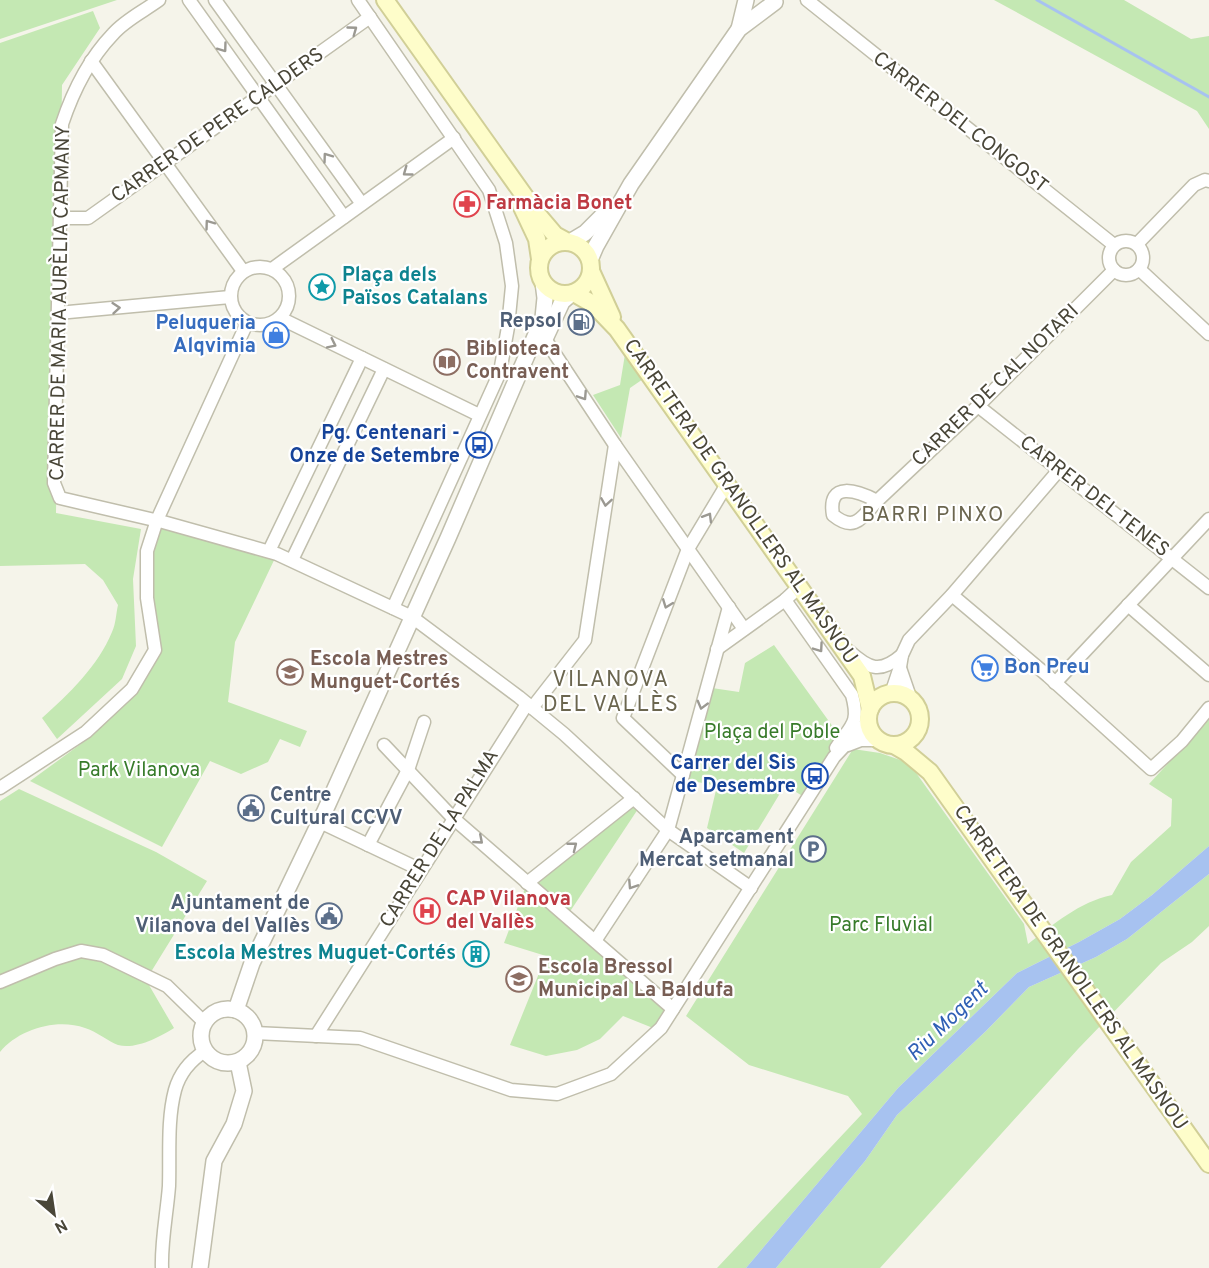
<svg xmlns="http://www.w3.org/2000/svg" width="1209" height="1268" viewBox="0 0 1209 1268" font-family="Overpass,sans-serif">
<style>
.green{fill:#c4e8b3}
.water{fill:#a7c2f0}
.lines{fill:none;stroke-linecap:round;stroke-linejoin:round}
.stream{stroke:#a7c2f0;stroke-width:3}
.minor-casing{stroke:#c0beac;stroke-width:15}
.tertiary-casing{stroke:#c0beac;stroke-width:18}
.secondary-casing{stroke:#d1cf97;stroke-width:20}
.minor{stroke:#fff;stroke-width:12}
.tertiary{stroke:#fff;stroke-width:15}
.secondary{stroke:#fefdca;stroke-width:16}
.oneway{stroke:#9b9992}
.labels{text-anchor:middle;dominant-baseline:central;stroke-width:4.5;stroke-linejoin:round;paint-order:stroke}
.street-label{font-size:20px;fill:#494638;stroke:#fff}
.health-label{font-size:20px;font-weight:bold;fill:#be3a42;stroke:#fff;text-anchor:start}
.culture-label{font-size:20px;font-weight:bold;fill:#0d838f;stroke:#fff;text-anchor:start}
.service-label{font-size:20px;font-weight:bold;fill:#4e5e75;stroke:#fff;text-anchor:end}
.shop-label{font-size:20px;font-weight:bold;fill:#366cbe;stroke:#fff;text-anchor:end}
.education-label{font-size:20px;font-weight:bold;fill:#785e54;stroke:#fff;text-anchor:start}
.transit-label{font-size:20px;font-weight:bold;fill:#164399;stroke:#fff;text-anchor:end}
.park-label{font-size:20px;fill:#377b2a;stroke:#fff}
.neighbourhood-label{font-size:21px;letter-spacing:1.5px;fill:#6b664f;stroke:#fff}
.water-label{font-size:21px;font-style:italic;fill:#3060b5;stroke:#fff}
.quarter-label{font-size:22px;letter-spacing:1.5px;fill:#6b664f;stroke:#fff}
</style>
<rect width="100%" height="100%" fill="#f5f4ea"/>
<g class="green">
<polygon points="0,0 117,0 0,39"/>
<polygon points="994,0 1124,0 1191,39 1209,36 1209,129 1197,111"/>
<path d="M93,11L100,28L62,85L56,513L141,529L133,579L136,646L122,679L57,739L42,718C69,694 98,666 112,632C116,624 116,613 118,605L103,580L85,564L0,566V43Z"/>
<polygon points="626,348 646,377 630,388 621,438 593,395 620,385"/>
<polygon points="172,524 277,554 235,642 228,702 307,731 300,747 280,739 268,762 241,774 210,761 162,847 30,781 89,738 136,693 157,655 149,556 158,529"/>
<polygon points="774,645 841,738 804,797 785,785 744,853 707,828 717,786 688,780 712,688 739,692 745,663"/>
<path d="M1209,719V846L1152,895L1120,919L1079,942L1017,973L898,1088L746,1268H717L862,1114L848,1096L749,1065L686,1016L853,749L880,753L909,763L1024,924L1028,944C1054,924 1079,902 1112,895L1131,862L1171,826L1172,799L1149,784Z"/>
<path d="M19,789L156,852L207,881L146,980L174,1028C160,1037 135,1050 118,1045C109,1042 96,1031 85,1028C57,1018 19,1029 0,1052V801Z"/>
<polygon points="633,804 638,809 569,913 537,884"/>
<polygon points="1209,874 1209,926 1192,942 1161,963 1078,1049 880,1268 776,1268 865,1161 897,1115 986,1031 1029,987 1096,957 1127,939"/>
<polygon points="527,883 673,1009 653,1028 623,1016 600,1039 577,1050 546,1056 510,1045 546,956 504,943"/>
</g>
<polygon class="water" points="1209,846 1209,874 1127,939 1096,957 1029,987 986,1031 897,1115 865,1161 776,1268 746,1268 898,1088 1017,973 1079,942 1120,919 1152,895"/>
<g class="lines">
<polyline class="stream" points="1037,0 1209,97"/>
<g class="minor-casing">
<g id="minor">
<path d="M159,0C144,11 125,20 113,34C89,59 73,91 62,124L54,483L60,498L163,522L277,554L412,617L519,697L564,734L668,830L751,888"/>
<polyline points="189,0 344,217"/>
<polyline points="215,0 362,204"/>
<polyline points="358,0 489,190 506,243 512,286 508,327 500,372 393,608"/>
<polyline points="807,0 1114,245"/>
<polyline points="91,61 243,271"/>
<polyline points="60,218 88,218 370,17"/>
<circle cx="1126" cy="258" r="17"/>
<polyline points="1137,244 1194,185 1205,180 1209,181"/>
<circle cx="260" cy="296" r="29"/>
<polyline points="272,269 454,138"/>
<polyline points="1139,269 1209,334"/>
<polyline points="58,313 230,297"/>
<polyline points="280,318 479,415"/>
<polyline points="545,339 615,445 744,629"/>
<polyline points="978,406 1209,588"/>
<path d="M877,501C862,517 855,533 833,515C827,480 858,491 877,501L978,406L1114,270"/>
<polyline points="269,551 362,358"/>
<polyline points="292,560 384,369"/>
<polyline points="952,595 1048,676 1151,769 1182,741 1209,708"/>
<path d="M785,600L852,695C860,724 851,725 836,748"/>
<polyline points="1128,605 1209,675"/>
<polyline points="717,649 785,600 799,587"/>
<path d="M849,651C869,669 880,674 902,655"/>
<polyline points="900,668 911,700"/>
<polyline points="1055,683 1209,519"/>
<polyline points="891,694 900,667 902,655 909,640 952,595 1059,470"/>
<polyline points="532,708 585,640 615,445"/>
<polyline points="384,745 453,818 673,1009"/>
<polyline points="848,745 861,740 878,740"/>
<polyline points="683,775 623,718 688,549 727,484"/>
<polyline points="0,788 86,732 132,689 155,650 147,598 147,551 157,520 247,323"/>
<polyline points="320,822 421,870"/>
<polyline points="368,845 408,770 424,722"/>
<polyline points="527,883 634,798"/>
<polyline points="595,941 668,830 729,607"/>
<polyline points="0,982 55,959 81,951 103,955 167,986 205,1023"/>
<polyline points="255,1033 360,1038 511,1090 557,1094 611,1074 661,1028 834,757 868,721"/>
<polyline points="316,1036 527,704"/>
<path d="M162,1268C161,1241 167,1213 169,1186C170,1154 167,1120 175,1090C180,1072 191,1060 205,1051"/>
</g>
</g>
<g class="tertiary-casing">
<g id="tertiary">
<polyline points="739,29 746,0"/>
<polyline points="570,242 585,233 611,207"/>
<polyline points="590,260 596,246 631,184 739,29 775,2"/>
<polyline points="544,341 562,302 571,294"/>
<circle cx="228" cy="1036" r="27"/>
<polyline points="236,1010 252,963 324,813 448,538 543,318 545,298 543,282"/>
<polyline points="200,1268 214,1161 234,1124 244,1091 238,1062"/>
</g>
</g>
<g class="secondary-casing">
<g id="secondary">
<polyline points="385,0 538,215 555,235 566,241"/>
<polyline points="521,205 537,239 540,259"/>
<circle cx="565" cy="268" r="26"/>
<polyline points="591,271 612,317"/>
<polyline points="574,293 593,304 617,329 862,676 870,709"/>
<circle cx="894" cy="719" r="26"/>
<polyline points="894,745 906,752 930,772 1209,1164"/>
</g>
</g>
<use href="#minor" class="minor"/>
<use href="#tertiary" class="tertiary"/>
<use href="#secondary" class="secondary"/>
</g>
<defs><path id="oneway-chevron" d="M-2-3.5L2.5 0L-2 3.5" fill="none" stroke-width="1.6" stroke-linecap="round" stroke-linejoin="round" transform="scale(1.5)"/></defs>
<g class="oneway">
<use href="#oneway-chevron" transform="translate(353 30) rotate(-36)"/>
<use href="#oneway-chevron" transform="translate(223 48) rotate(54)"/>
<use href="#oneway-chevron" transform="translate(327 157) rotate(-126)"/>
<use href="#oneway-chevron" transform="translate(407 172) rotate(144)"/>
<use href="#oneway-chevron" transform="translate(209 224) rotate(-126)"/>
<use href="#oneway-chevron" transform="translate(116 308) rotate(-5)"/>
<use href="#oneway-chevron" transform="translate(332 344) rotate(26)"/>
<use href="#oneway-chevron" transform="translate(583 396) rotate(57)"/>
<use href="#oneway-chevron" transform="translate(606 502) rotate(99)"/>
<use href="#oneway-chevron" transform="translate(708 517) rotate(-59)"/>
<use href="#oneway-chevron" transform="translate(667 604) rotate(111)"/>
<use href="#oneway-chevron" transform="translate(819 648) rotate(55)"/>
<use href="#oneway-chevron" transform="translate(702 705) rotate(105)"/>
<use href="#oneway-chevron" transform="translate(479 840) rotate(41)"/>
<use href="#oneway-chevron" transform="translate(573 846) rotate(-38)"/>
<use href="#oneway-chevron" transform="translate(632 885) rotate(123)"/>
</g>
<defs>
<g id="pharmacy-ring" transform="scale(1.35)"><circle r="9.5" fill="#fff" stroke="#e0444e" stroke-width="1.5"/><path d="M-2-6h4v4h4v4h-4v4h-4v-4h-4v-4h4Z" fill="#e0444e"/></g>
<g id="sight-ring" transform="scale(1.35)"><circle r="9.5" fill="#fff" stroke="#0f9aa8" stroke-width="1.5"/><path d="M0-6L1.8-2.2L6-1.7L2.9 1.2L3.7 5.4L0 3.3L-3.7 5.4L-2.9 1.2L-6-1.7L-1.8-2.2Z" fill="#0f9aa8"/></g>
<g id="fuel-ring" transform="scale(1.35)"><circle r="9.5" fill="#fff" stroke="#5c6f8a" stroke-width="1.5"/><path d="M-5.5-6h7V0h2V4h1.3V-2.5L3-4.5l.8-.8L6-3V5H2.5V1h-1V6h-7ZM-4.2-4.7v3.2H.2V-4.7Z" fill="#5c6f8a"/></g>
<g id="shop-ring" transform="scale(1.35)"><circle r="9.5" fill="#fff" stroke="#3f7fe0" stroke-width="1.5"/><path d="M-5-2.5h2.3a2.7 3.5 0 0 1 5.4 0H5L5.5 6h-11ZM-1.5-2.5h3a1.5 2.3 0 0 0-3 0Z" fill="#3f7fe0"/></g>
<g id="library-ring" transform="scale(1.35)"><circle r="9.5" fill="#fff" stroke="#8d6e63" stroke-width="1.5"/><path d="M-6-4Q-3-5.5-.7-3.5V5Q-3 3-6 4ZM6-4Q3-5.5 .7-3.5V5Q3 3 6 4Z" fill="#8d6e63"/></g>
<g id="bus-ring" transform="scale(1.35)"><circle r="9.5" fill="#fff" stroke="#1a4fb4" stroke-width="1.5"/><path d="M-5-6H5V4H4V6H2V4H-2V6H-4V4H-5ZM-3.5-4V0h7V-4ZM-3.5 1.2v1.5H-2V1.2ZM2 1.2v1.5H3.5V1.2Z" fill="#1a4fb4"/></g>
<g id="supermarket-ring" transform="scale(1.35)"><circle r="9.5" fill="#fff" stroke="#3f7fe0" stroke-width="1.5"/><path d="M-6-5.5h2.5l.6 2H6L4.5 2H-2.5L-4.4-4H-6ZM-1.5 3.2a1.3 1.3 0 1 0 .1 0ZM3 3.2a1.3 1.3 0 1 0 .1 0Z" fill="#3f7fe0"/></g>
<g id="school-ring" transform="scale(1.35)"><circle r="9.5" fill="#fff" stroke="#8d6e63" stroke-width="1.5"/><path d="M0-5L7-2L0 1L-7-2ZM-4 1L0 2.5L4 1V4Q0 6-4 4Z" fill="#8d6e63"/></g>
<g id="civic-ring" transform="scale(1.35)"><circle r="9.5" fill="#fff" stroke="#5c6f8a" stroke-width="1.5"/><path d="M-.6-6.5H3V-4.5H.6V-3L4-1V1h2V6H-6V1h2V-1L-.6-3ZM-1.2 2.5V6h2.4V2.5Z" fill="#5c6f8a"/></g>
<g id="parking-ring" transform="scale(1.35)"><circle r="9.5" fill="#fff" stroke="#5c6f8a" stroke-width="1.5"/><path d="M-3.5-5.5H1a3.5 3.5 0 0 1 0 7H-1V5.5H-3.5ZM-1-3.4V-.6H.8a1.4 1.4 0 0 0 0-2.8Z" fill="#5c6f8a"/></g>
<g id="hospital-ring" transform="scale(1.35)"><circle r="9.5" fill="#fff" stroke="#e0444e" stroke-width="1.5"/><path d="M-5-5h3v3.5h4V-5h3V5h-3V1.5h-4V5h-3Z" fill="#e0444e"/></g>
<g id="building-ring" transform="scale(1.35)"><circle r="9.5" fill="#fff" stroke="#0f9aa8" stroke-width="1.5"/><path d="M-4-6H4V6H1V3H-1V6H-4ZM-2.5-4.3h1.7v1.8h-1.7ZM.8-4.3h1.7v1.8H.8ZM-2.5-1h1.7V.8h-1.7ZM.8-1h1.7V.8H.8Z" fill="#0f9aa8"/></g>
</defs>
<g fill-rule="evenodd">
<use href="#pharmacy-ring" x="467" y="204"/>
<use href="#sight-ring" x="322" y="287"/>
<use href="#fuel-ring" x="581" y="322"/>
<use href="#shop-ring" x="276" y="335"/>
<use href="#library-ring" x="447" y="362"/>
<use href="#bus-ring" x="479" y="445"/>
<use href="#supermarket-ring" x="985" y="668"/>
<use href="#school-ring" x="290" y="672"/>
<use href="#bus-ring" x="815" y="776"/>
<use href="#civic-ring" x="251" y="808"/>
<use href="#parking-ring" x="813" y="849"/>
<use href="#hospital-ring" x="427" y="911"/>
<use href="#civic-ring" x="329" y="916"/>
<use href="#building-ring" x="476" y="954"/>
<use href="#school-ring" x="519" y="979"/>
</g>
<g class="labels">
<g class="street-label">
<text transform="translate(960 123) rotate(38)">CARRER DEL CONGOST</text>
<text transform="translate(218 126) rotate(-35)">CARRER DE PERE CALDERS</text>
<text transform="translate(61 303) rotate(-89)">CARRER DE MARIA AURÈLIA CAPMANY</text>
<text transform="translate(996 386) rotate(-44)">CARRER DE CAL NOTARI</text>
<text transform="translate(1094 497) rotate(38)">CARRER DEL TENES</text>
<text transform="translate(740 502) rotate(55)">CARRETERA DE GRANOLLERS AL MASNOU</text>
<text transform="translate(440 839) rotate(-58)">CARRER DE LA PALMA</text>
<text transform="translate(1070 968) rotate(55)">CARRETERA DE GRANOLLERS AL MASNOU</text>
</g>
<g class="health-label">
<text x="486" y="204">Farmàcia Bonet</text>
<text x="446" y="900">CAP Vilanova<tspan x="446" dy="23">del Vallès</tspan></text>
</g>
<g class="culture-label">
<text x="342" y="276">Plaça dels<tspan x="342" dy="23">Països Catalans</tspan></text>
<text x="456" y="954" text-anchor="end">Escola Mestres Muguet-Cortés</text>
</g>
<g class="service-label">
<text x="562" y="322">Repsol</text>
<text x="270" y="796" text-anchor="start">Centre<tspan x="270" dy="23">Cultural CCVV</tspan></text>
<text x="794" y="838">Aparcament<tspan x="794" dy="23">Mercat setmanal</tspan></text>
<text x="310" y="904">Ajuntament de<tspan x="310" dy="23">Vilanova del Vallès</tspan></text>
</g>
<g class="shop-label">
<text x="256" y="324">Peluqueria<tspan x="256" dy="23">Alqvimia</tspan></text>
<text x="1004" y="668" text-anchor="start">Bon Preu</text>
</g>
<g class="education-label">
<text x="466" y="350">Biblioteca<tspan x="466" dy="23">Contravent</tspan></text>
<text x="310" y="660">Escola Mestres<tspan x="310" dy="23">Munguet-Cortés</tspan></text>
<text x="538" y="968">Escola Bressol<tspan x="538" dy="23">Municipal La Baldufa</tspan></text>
</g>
<g class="transit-label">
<text x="460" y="434">Pg. Centenari -<tspan x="460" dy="23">Onze de Setembre</tspan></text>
<text x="796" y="764">Carrer del Sis<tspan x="796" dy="23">de Desembre</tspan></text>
</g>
<g class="park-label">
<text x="772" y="733">Plaça del Poble</text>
<text x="139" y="771">Park Vilanova</text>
<text x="881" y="926">Parc Fluvial</text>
</g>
<g class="neighbourhood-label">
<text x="933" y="515">BARRI PINXO</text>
</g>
<g class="water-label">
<text transform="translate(948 1022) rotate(-44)">Riu Mogent</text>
</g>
<g class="quarter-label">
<text x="611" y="680">VILANOVA<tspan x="611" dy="25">DEL VALLÈS</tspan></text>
</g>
</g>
<g transform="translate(54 1214) rotate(151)" stroke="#ffffff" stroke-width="4.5" paint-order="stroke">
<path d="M0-4.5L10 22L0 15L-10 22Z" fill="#494638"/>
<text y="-9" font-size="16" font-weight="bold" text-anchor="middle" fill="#494638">N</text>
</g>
</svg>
